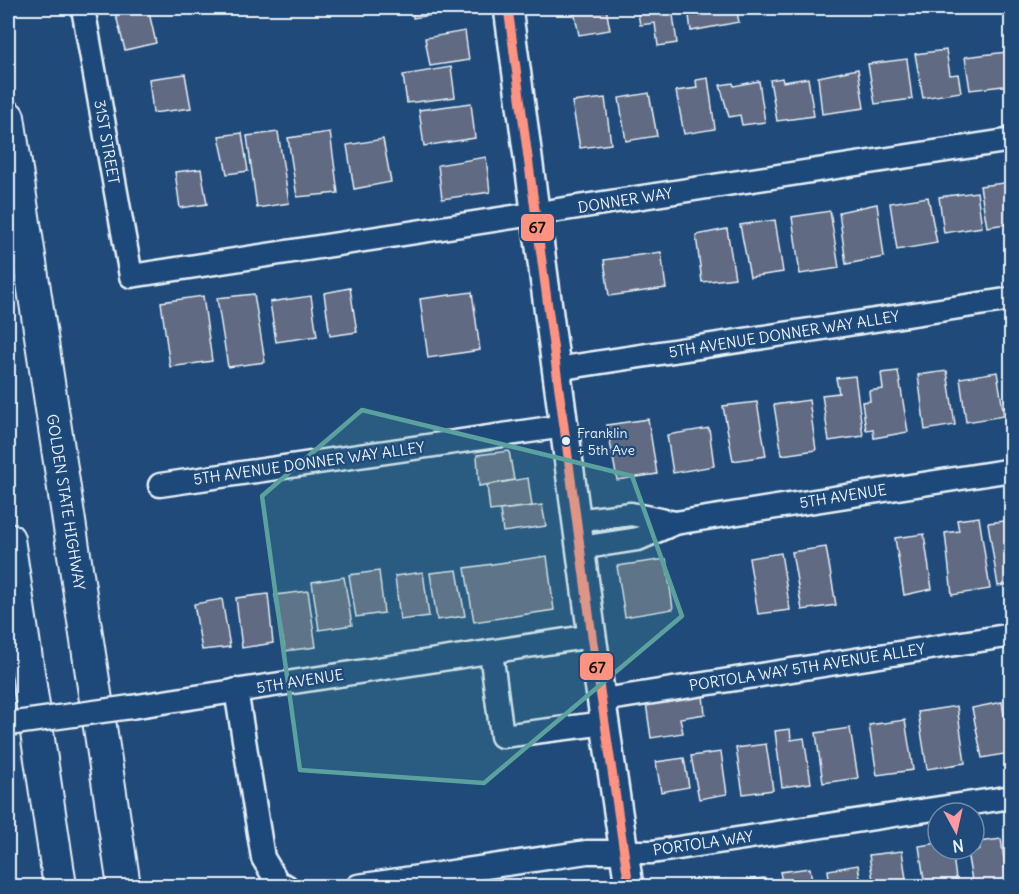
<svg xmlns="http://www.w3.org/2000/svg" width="1019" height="894" viewBox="0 0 1019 894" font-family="Delius,sans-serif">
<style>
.building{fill:#616b82;stroke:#e8f1f8;stroke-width:1.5}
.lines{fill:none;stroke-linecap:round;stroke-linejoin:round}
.minor-casing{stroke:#e8f1f8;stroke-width:27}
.major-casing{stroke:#e8f1f8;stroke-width:32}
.highway-casing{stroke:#e8f1f8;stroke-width:36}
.minor{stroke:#1f4a7a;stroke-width:22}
.major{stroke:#1f4a7a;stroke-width:27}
.highway{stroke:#1f4a7a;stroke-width:32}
.minor-bridge-casing{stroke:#e8f1f8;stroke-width:27;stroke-linecap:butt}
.minor-bridge{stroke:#1f4a7a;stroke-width:22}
.bus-1-casing{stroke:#1f4a7a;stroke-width:14}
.bus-1{stroke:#ff9380;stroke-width:9}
.marked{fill:#5ba19e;fill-opacity:0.2;stroke:#5ba19e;stroke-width:4.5;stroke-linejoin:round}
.bus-dot{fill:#e8f1f8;stroke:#1f4a7a;stroke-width:2}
.labels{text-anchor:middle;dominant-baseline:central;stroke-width:4.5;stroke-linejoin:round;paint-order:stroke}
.bus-label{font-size:14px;fill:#e8f1f8;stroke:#1f4a7a;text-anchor:start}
.street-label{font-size:15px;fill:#e8f1f8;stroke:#1f4a7a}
.line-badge{stroke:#1f4a7a;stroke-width:2}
.pale-badge-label{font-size:16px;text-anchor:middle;font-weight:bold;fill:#111}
</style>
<rect width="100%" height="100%" fill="#1f4a7a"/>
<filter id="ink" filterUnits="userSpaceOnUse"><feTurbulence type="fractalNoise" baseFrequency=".0167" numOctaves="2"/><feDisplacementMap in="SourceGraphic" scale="12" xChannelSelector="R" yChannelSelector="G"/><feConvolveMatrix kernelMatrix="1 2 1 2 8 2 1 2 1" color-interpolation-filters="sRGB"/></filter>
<g filter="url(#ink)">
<g class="building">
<polygon points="114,8 148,8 156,43 125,50"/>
<polygon points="412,8 458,8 459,11 413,18"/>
<polygon points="553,8 606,8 610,30 579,35 574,11 553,12"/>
<polygon points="637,8 672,8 677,43 658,46 655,23 640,25"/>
<polygon points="688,8 736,8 739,22 691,31"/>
<polygon points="763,8 797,8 764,13"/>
<polygon points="465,31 469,60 430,66 425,38"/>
<polygon points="946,50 950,75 958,74 961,92 923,98 915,54"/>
<polygon points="1007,52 1011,85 970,90 965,57"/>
<polygon points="907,59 912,99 875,104 868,64"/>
<polygon points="451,67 455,97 407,103 403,75"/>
<polygon points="858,69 864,108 822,114 818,77"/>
<polygon points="185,74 191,108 153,113 149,79"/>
<polygon points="708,78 715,129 684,134 676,91 697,88 696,80"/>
<polygon points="782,78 783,82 808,78 814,116 777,121 770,80"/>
<polygon points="759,81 765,122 742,125 740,115 729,117 720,85 733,83 734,86"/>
<polygon points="649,93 657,136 626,141 619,98"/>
<polygon points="605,98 611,144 580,148 572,102"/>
<polygon points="471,103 475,138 424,146 419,110"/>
<polygon points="278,132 289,203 257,208 247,136"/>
<polygon points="330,132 338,193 297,197 288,138"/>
<polygon points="242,133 248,171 227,174 219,136"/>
<polygon points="383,139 391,182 354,189 347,145"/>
<polygon points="486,157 490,192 442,199 438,165"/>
<polygon points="201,169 207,204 180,208 175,172"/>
<polygon points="1012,182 1012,223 987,227 980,186"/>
<polygon points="977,192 982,227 944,233 939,197"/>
<polygon points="928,197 937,243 897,250 890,203"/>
<polygon points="877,204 884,257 846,264 839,212"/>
<polygon points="830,211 839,268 800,274 792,217"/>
<polygon points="775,220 783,272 750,277 740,225"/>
<polygon points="727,229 735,278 702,282 696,235"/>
<polygon points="661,252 666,288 609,296 604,260"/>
<polygon points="350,288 357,332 330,336 324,293"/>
<polygon points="472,292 480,350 428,358 420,299"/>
<polygon points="254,294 265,362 228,367 217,298"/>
<polygon points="203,296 212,361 170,367 161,302"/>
<polygon points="311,296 317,336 276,342 270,302"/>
<polygon points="898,371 908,432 874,438 873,429 866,430 862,402 870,401 869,391 883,389 881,373"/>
<polygon points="947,371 955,425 925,430 918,375"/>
<polygon points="997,372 1004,416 966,422 960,378"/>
<polygon points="855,376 863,436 829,441 822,395 839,393 836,378"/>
<polygon points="809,400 816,450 782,455 774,405"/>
<polygon points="757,402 766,456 733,461 723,406"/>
<polygon points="648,419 657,474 617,480 607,425"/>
<polygon points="709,428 714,466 673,473 667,435"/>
<polygon points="509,451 514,480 479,486 477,455"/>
<polygon points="528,478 532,506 490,511 487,485"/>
<polygon points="542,505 546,526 503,532 500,510"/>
<polygon points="979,517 990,589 952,595 945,533 959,531 957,520"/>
<polygon points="1012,520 1012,584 998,586 988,523"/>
<polygon points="924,534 932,589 904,595 895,538"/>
<polygon points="826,547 836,605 802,610 792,552"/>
<polygon points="781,553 790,610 758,614 749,558"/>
<polygon points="547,556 554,610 474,622 465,568"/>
<polygon points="666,559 673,609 625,617 617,566"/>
<polygon points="457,570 465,616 437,620 430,573"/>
<polygon points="379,571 384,613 356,617 349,575"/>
<polygon points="423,572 429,616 400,620 395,576"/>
<polygon points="344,577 352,625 319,630 312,582"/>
<polygon points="308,591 316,647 285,651 275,595"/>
<polygon points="268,594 273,643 242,648 236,598"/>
<polygon points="222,599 230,647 202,650 194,604"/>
<polygon points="703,696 705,714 680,718 683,733 651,738 646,703"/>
<polygon points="1002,702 1010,753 982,758 972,708"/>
<polygon points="957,706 965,763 927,769 918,712"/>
<polygon points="905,720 913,770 877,775 869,725"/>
<polygon points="850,728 858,778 823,783 816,733"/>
<polygon points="790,729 791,740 804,738 811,783 782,787 775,731"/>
<polygon points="766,744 773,790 743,794 736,748"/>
<polygon points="721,752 727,794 699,799 691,756"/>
<polygon points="684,758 689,787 661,792 656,762"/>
<polygon points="1001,839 1008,886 973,886 967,852 980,850 979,842"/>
<polygon points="938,843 938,849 952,849 957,886 925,886 919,846"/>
<polygon points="902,851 907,886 874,886 869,855"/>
<polygon points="858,865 861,886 830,886 828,870"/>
<polygon points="810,868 813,886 783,886 780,872"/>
<polygon points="764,878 765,886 731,886 730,882"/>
</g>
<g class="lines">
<g class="minor-casing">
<g id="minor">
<polyline points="83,8 131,276 1012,140"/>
<polyline points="556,369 1012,299"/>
<polyline points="160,485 564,426"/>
<polyline points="576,521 631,514 675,523"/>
<polyline points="580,548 638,539 675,523 1012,470"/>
<polyline points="491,652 502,736 606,723"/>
<polyline points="236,690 263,858 278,883 286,886"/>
<polyline points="603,700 1012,635"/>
<polyline points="131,707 592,636"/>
<polyline points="358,886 587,852 652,852 1012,797"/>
</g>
</g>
<g class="major-casing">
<polyline id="major" points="508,8 592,636 629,886"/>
</g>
<g class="highway-casing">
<g id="highway">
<polyline points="8,117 124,886"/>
<polyline points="8,539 60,886"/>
</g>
</g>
<use href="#minor" class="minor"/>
<use href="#major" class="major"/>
<use href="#highway" class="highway"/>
<g class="minor-bridge-casing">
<polyline id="minor-bridge" points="8,724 131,707"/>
</g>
<use href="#minor-bridge" class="minor-bridge"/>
<g class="bus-1-casing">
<polyline id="bus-1" points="508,8 592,636 629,886"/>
</g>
<use href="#bus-1" class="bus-1"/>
</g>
</g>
<path class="marked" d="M362,410L632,476L682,616L484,783L300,770L262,496Z"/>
<circle class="bus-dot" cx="566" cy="441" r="5"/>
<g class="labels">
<g class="bus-label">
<text x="577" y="433">Franklin<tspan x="577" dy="17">+ 5th Ave</tspan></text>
</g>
<g class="street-label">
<text transform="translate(107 142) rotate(80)">31ST STREET</text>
<text transform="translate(625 200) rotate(-9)">DONNER WAY</text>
<text transform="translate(784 334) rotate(-9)">5TH AVENUE DONNER WAY ALLEY</text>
<text transform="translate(309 463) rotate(-8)">5TH AVENUE DONNER WAY ALLEY</text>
<text transform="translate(843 496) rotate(-9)">5TH AVENUE</text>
<text transform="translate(66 502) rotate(81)">GOLDEN STATE HIGHWAY</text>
<text transform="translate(807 667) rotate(-9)">PORTOLA WAY 5TH AVENUE ALLEY</text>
<text transform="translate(300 681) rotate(-9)">5TH AVENUE</text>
<text transform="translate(703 843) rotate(-8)">PORTOLA WAY</text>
</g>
</g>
<g class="line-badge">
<rect x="520" y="213" width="35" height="29" rx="6" fill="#ff9380"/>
<rect x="579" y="652" width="35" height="29" rx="6" fill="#ff9380"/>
</g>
<g class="pale-badge-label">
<text x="537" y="233">67</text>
<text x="597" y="673">67</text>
</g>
<rect width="1019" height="894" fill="none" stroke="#1f4a7a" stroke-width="30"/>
<rect x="15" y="15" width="989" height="864" fill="none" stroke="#e8f1f8" stroke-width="2" filter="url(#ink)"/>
<g transform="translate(956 831) rotate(172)"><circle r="28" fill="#1f4a7a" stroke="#6f8dac" stroke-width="1.5"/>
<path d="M0-4.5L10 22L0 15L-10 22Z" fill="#ff9aa2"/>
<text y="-9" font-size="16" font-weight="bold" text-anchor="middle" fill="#e8f1f8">N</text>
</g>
</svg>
